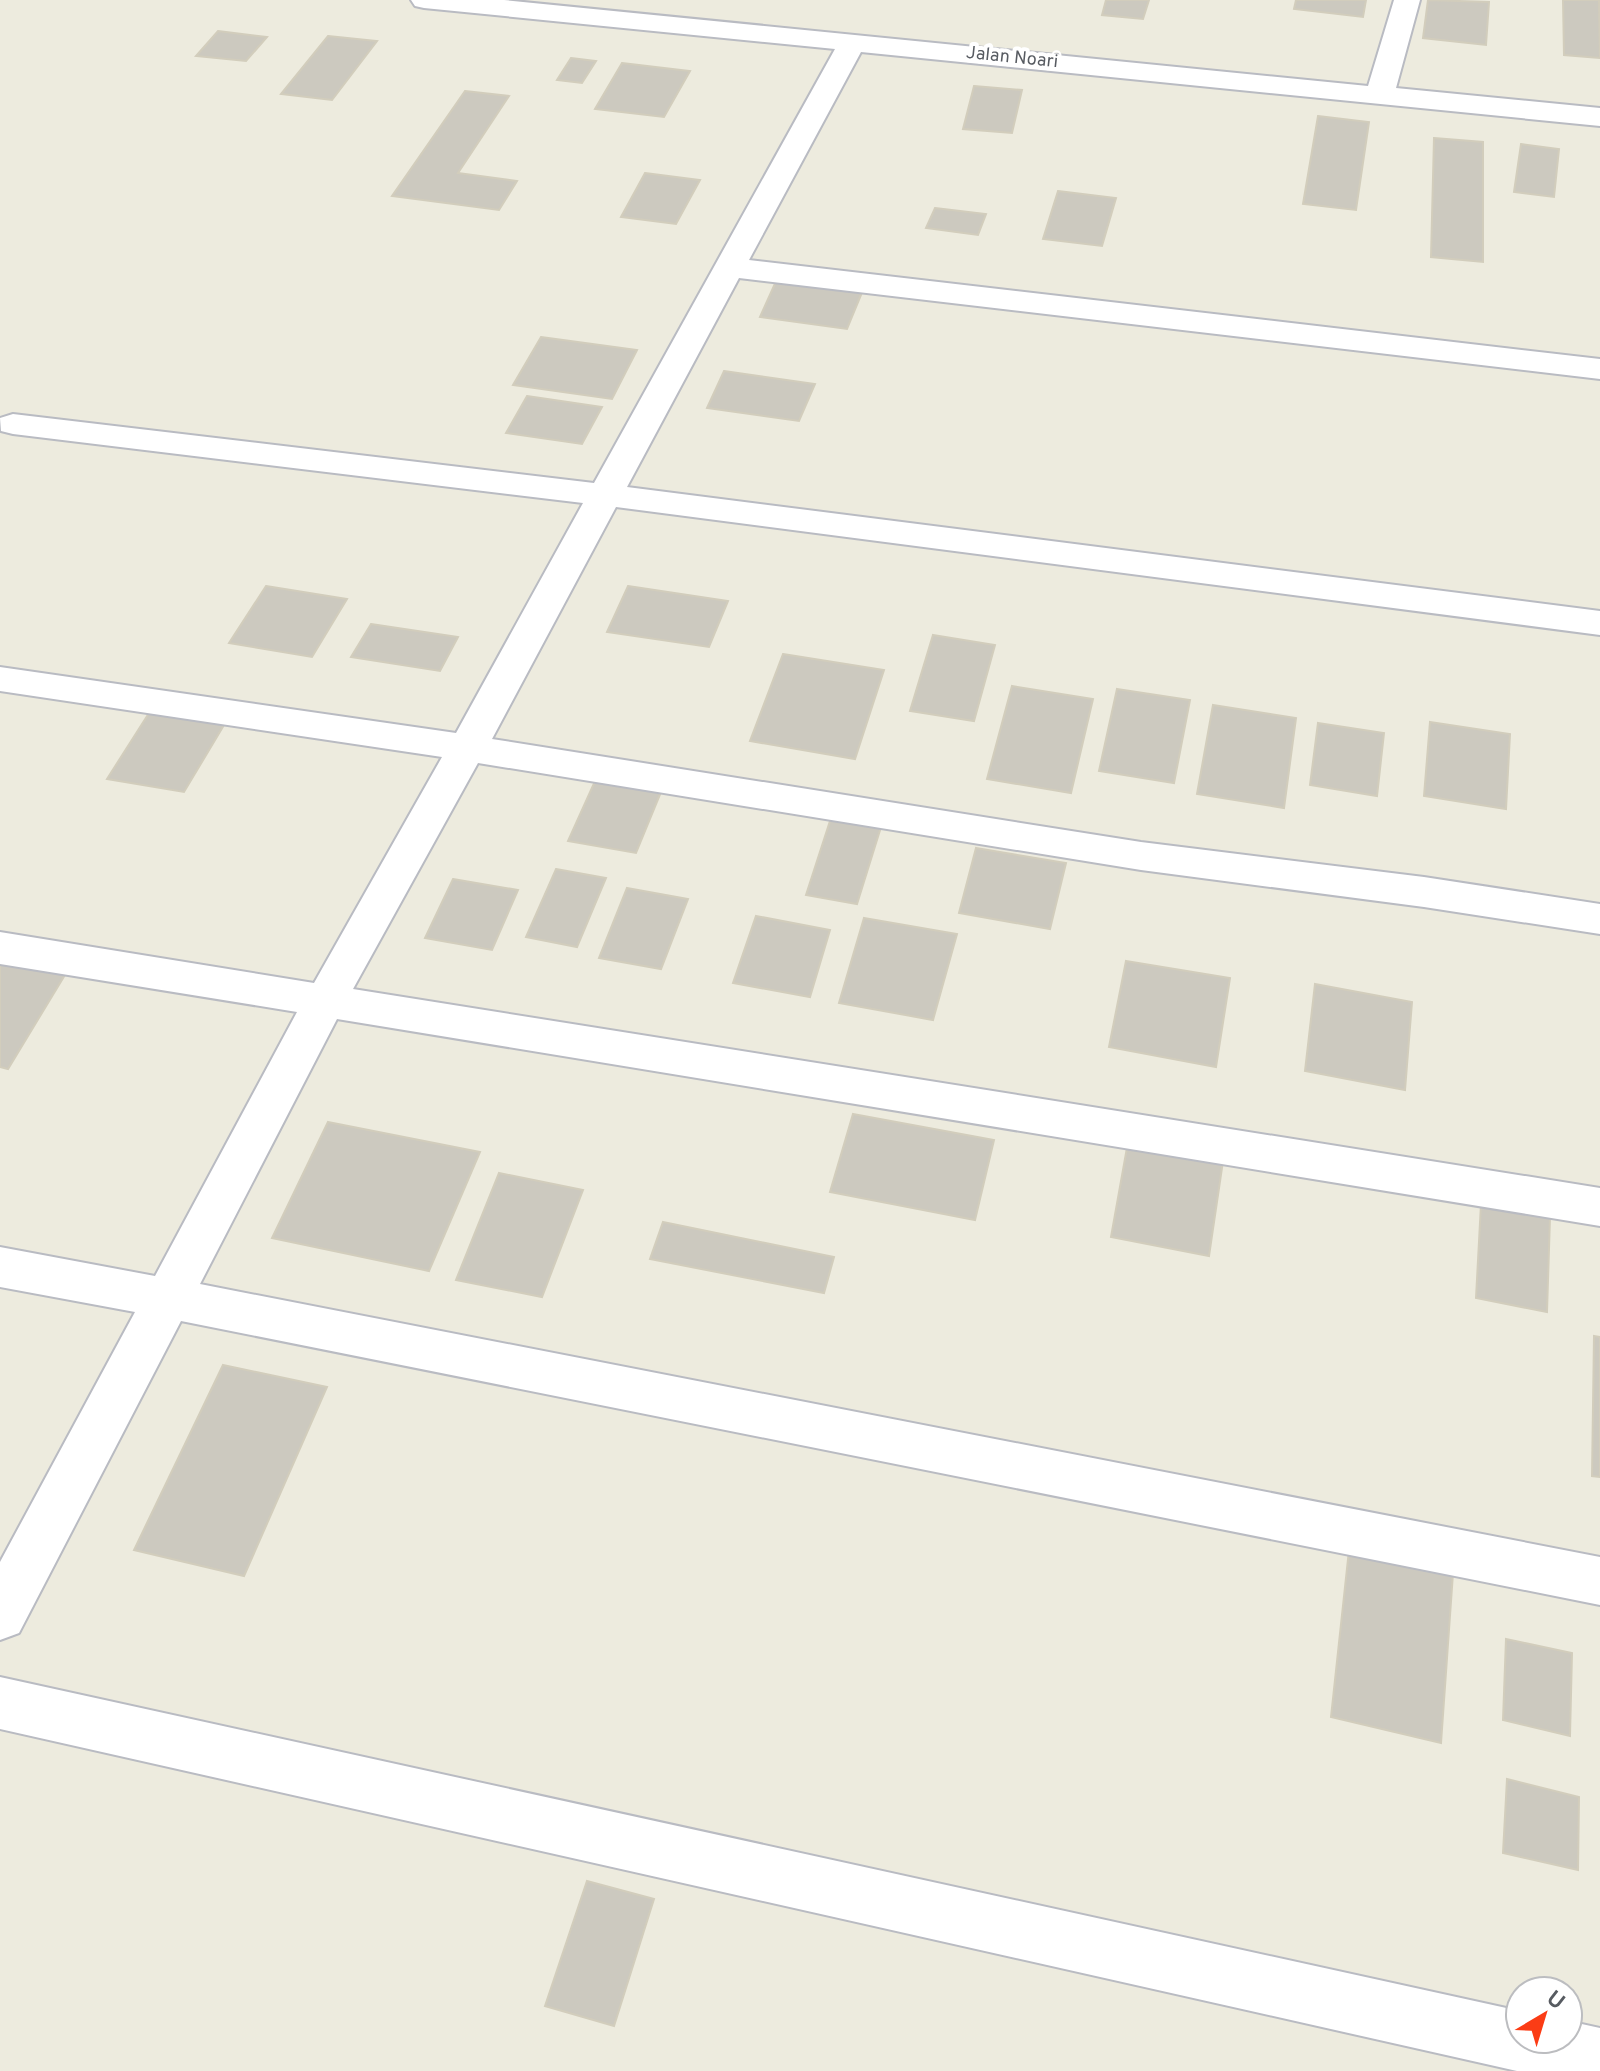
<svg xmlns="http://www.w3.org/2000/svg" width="1600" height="2071" viewBox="0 0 1600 2071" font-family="Overpass,sans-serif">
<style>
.building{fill:#ccc9bf;stroke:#d2cdbc;stroke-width:2}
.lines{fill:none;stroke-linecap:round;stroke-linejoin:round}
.minor-casing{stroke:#b9bbc2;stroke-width:4}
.minor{fill:#fff;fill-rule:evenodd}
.labels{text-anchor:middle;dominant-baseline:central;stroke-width:8;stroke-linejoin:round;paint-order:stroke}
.far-street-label{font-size:18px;fill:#575b61;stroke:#fff}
</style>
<rect width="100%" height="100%" fill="#edebde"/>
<g class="building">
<polygon points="1106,0 1149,0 1143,19 1102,15"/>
<polygon points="1296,0 1366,0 1363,17 1294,9"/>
<polygon points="1428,0 1489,2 1486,45 1423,38"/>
<polygon points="1563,0 1599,0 1600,58 1564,55"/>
<polygon points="218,31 267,37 246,61 196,56"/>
<polygon points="328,36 377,41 332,100 281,94"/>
<polygon points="571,58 596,61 582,83 557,80"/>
<polygon points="622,63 690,71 664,117 595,109"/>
<polygon points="974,86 1022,90 1012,133 963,129"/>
<polygon points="465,91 509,96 458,173 517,181 499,210 392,196"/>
<polygon points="1318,116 1369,122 1356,210 1303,204"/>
<polygon points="1434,138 1483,142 1483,262 1431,257"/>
<polygon points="1521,144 1559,149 1554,197 1514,192"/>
<polygon points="645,173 700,180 676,224 621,217"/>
<polygon points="1058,191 1116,198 1102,246 1043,239"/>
<polygon points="935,208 986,214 978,235 926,228"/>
<polygon points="777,279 863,290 847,329 760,317"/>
<polygon points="541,337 637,350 612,399 513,385"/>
<polygon points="724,371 815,384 799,421 707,408"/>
<polygon points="527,396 602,407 582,444 506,433"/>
<polygon points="266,586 347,599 312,657 229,643"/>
<polygon points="628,586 728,601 709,647 607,632"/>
<polygon points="371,624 458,637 440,671 351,657"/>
<polygon points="933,635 995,645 974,721 910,711"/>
<polygon points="783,654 884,670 855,759 750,741"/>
<polygon points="1012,686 1093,699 1071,793 987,779"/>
<polygon points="1117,689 1190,700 1174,783 1099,771"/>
<polygon points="1213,705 1296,718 1284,808 1197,794"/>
<polygon points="149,713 224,725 184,792 107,779"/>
<polygon points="1430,722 1510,734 1506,809 1424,796"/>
<polygon points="1318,723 1384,733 1377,796 1310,785"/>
<polygon points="595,781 661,792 636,853 568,841"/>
<polygon points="831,818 881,827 857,904 806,895"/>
<polygon points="976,848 1066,863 1050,929 959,913"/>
<polygon points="556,869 606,878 577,947 526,937"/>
<polygon points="453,879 518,890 492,950 425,938"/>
<polygon points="627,888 688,899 661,969 599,958"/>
<polygon points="756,916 830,930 810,997 733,983"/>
<polygon points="864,918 957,934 933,1020 839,1003"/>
<polygon points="0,952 71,965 8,1069 0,1067"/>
<polygon points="1126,961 1230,978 1216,1067 1109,1047"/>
<polygon points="1315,984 1412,1002 1405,1090 1305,1071"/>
<polygon points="853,1114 994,1140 975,1220 830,1192"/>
<polygon points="328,1122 480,1152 429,1271 272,1238"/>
<polygon points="1128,1142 1223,1161 1209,1256 1111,1237"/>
<polygon points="499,1173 583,1190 542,1297 456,1280"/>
<polygon points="1481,1204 1550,1217 1547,1312 1476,1298"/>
<polygon points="663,1222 834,1257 824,1293 650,1259"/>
<polygon points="1594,1336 1600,1337 1600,1477 1592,1476"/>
<polygon points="223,1365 327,1387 244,1576 134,1550"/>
<polygon points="1349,1550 1453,1573 1441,1743 1331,1717"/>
<polygon points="1506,1639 1572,1653 1570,1736 1503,1720"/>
<polygon points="1507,1779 1579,1797 1578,1870 1503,1853"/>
<polygon points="587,1881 654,1899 614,2026 545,2006"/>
</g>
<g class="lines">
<g class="minor-casing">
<g id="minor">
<polygon points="411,0 504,0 1368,86 1394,0 1420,0 1396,88 1600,108 1600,126 861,52 749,260 1600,359 1600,379 739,278 627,487 1600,611 1600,635 616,507 492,739 1141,842 1424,877 1600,904 1600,934 1424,907 1141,870 478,763 353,989 1600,1188 1600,1226 337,1019 200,1284 1600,1557 1600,1605 181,1321 19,1633 0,1640 0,1562 135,1312 0,1287 0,1247 155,1276 297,1012 0,964 0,932 314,983 442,757 0,691 0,667 456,733 583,503 13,434 1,431 0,418 13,414 594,483 835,49 424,8 415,6"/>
<polygon points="0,1677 1520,2011 1520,2039 1568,2039 1568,2021 1600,2028 1600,2071 1517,2071 0,1729"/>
</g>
</g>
<use href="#minor" class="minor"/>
</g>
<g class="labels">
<g class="far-street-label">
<text transform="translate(1012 58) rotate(6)">Jalan Noari</text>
</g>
</g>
<g transform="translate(1544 2015) rotate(38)"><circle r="38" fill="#ffffff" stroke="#bcbdc0" stroke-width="2"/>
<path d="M0-6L14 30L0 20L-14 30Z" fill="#fb3c15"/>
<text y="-12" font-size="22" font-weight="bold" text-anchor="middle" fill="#575b61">U</text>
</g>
</svg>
